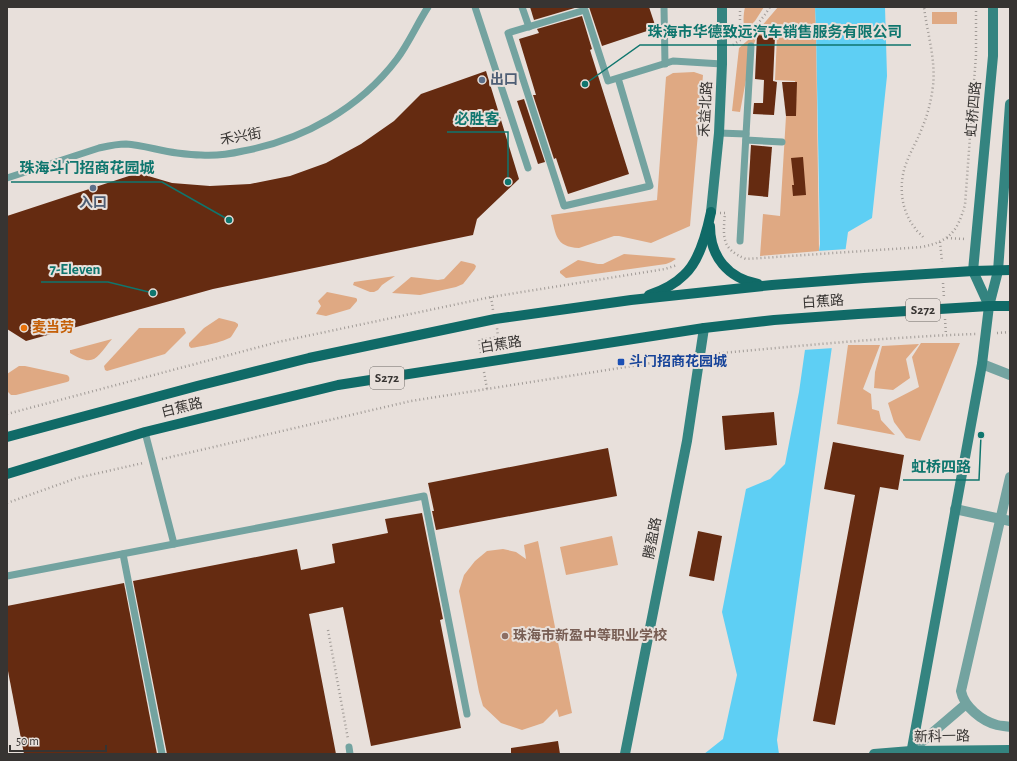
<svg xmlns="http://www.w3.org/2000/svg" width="1017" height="761" viewBox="0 0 1017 761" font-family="'Alegreya Sans','Noto Sans SC',sans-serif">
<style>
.green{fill:#dfa983}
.water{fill:#5ecff4}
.pier{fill:#e8e0db}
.building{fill:#652b11}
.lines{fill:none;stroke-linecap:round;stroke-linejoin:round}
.path{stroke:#a19b97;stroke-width:2.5;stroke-dasharray:1 3;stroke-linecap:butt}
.lane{stroke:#73a3a0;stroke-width:7}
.street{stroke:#73a3a0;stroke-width:10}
.secondary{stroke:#348480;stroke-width:10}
.primary{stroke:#106a67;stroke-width:10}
.service-dot{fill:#5c6f8a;stroke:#e8e0db;stroke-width:1.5}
.food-dot{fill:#e8710a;stroke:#e8e0db;stroke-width:1.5}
.transit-dot{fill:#1a4fb4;stroke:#e8e0db;stroke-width:1.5}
.education-dot{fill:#8d6e63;stroke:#e8e0db;stroke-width:1.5}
.labels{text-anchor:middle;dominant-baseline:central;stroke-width:4;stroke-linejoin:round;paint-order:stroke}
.shield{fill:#e8e0db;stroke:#6c6865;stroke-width:1}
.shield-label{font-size:13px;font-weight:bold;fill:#373432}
.service-label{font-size:14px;font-weight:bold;fill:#4e5e75;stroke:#e8e0db;text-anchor:start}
.street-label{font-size:14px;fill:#373432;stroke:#e8e0db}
.food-label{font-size:14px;font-weight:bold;fill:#c56008;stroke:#e8e0db;text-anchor:start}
.transit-label{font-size:14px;font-weight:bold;fill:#164399;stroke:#e8e0db;text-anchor:start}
.education-label{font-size:14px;font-weight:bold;fill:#785e54;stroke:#e8e0db;text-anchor:start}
.leader{fill:none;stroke:#0f766e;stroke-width:1.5}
.callout-dot{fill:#0f766e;stroke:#e8e0db;stroke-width:1.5}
.callout-label{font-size:15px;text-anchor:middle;font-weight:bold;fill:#0f766e;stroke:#e8e0db;stroke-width:4;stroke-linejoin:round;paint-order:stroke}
</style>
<rect width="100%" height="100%" fill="#e8e0db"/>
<g class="green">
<path d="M745,7H764L755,21L745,31C743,23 743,16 745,7Z"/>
<polygon points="778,7 815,7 816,29 819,251 760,256 763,214 780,216 786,116 795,116 795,81 775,80 777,36 757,35 751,53 740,112 732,111 739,48 755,34"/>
<rect x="932" y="12" width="25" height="12"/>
<path d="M694,72L703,75L690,226L651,243L619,236H614L579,248C555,247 556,234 551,215L657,200L666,77L673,73Z"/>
<polygon points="624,254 674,258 676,259 671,262 666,264 566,278 560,273 560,271 578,260 598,264 603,264"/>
<polygon points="461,261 474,264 476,266 475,269 463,284 456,287 420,295 392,293 411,277 438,280 444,279"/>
<polygon points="395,276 382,285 378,290 374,292 370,292 353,285 354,282"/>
<polygon points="327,292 356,298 357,299 357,301 350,309 326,316 316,314 321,306 318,301"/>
<path d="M219,318L235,322L238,324V326C236,329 233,334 231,337C224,342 199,347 191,348L189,346V343L204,328Z"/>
<polygon points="139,328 184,328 186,333 165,354 107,371 105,370 104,366"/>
<path d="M112,339C96,358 95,368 70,353V350H71Z"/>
<polygon points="921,343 960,343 920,441 906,438 894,422 888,403 919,387 912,357"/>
<polygon points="919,344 906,359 910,378 893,390 874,388 875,372 882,346"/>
<polygon points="848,345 880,345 863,389 871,394 872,409 879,411 881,420 895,435 837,424"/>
<path d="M19,366H25L67,375C69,376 70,378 69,381L67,382L16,395H11L7,391V374Z"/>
<polygon points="612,536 618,565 566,575 560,547"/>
<polygon points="538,541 572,713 559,717 557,709 543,723 522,730 501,723 483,706 479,692 459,591 464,575 475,561 487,551 503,549 516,552 526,559 524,545"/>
</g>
<polygon class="water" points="815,7 885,7 887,76 872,218 848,232 777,740 779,754 704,754 723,739 737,675 722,612 746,489 770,479 785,464 799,392 820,244 816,29"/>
<polygon class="pier" points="848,249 834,348 803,350 817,251"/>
<g class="building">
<polygon points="530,7 578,7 534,20"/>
<polygon points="589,7 649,7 656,28 602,46"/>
<polygon points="582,16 592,49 590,50 629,174 568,194 556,158 554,159 533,95 536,95 519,39 539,33 537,29"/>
<polygon points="757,35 775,36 773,81 777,82 774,115 753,114 754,103 763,103 764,80 755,79"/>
<polygon points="486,71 519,179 477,219 473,235 213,289 26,341 7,329 7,216 138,173 172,183 210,186 250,184 290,176 326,163 361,144 394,121 421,94"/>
<polygon points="782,82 797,82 796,116 786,116"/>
<polygon points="524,99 545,162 538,164 517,101"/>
<polygon points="751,145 772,147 768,197 748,195"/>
<polygon points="803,157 806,195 793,196 792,185 794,185 791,158"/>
<polygon points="774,412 777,445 725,450 722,416"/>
<polygon points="833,442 904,455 898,490 880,487 835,725 813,721 855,495 824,489"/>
<polygon points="608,448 617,496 436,530 432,511 434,511 428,483"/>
<polygon points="422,513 443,619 440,620 461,728 371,746 343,607 309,614 336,754 167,754 133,581 297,549 301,570 335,563 332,544 388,533 385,519"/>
<polygon points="698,531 722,536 714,581 689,576"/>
<polygon points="124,583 157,754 24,754 7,666 7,606"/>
<polygon points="558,741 560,754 511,754 511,748"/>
</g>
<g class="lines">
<g class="path">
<polyline points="740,7 740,39"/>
<polyline points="733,45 750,33 764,16 770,7"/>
<path d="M720,213H725C723,237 721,249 746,259L922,247C950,241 957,232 965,205L976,55V7"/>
<path d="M923,237C921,234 917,232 915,228C902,212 899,190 904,170C908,155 917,142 922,128C928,114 931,101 933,86C936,59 927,33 924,7"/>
<polyline points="947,238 966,239"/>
<polyline points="940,242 942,262"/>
<polyline points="943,283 944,298"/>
<polyline points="491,297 493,310"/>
<polyline points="945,319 946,335"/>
<polyline points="997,333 1010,332"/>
<polyline points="481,353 479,340 498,337 497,328"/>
<path d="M711,354C799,346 887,337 976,334"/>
<polyline points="484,372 487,389"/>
<polyline points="7,414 278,342 491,297 665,269 677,265"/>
<polyline points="162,459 411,401 689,357"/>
<polyline points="7,503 77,478 143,463"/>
<polyline points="328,630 348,739"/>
</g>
<g class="lane">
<polyline points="475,7 528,168"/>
<polyline points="522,7 529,27"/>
<polyline points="664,7 665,64"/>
<polyline points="618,78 650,186 564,206 508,33 585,10 608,81 673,61 722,64"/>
<polyline points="719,133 746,134"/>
<polyline points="746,140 782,142"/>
<path d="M7,178L99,148C108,146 116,144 126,144C143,145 160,151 177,153C185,154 193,155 201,155C215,156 230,154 243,151C303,140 360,108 397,59C409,43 417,24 428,7"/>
<polyline points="740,241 751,46"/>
<polyline points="145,432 174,544"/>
<polyline points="123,554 162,754"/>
<polyline points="7,576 174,544 424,496 467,714"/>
<polyline points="349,747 350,754"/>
</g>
<g class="street">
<polyline points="982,364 1010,375"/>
<path d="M1010,477L961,691C964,707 982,721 997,725C1001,726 1006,726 1010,727"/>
<polyline points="955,509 1010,521"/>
<polyline points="911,751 966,704"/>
</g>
<g class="secondary">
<polyline points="711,212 719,133 722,64 722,7"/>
<polyline points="989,306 973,271 993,56 993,7"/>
<polyline points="625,754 687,441 704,328"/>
<polyline points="874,754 911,751 1010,750"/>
<polyline points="911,754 982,364 989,306 998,271 1010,104"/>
</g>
<g class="primary">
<path d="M710,226C710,257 728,278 758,284"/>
<path d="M649,295C661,291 675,284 684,275C700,261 707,231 711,212"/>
<polyline points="7,437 197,386 309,358 495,319 631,300 772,285 864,278 973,271 1010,270"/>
<polyline points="7,474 145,432 338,385 704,328 774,320 858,314 989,306 1010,306"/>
</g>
</g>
<g class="service-dot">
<circle cx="482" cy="80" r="4"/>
<circle cx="93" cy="188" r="4"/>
</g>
<circle class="food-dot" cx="24" cy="328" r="4"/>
<rect class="transit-dot" x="617" y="358" width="8" height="8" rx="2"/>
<circle class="education-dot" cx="505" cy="636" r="4"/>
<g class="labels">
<g class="shield">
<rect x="906" y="299" width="34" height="22" rx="3"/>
<rect x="370" y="367" width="34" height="22" rx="3"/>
</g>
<g class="shield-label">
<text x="923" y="310">S272</text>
<text x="387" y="378">S272</text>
</g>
<g class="service-label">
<text x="490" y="80">出口</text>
<text x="93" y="203" text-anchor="middle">入口</text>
</g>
<g class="street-label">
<text transform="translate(706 109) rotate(-87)">禾益北路</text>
<text transform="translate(974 109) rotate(-85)">虹桥四路</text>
<text transform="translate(241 137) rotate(-10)">禾兴街</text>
<text transform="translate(823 302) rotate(-4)">白蕉路</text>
<text transform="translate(501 345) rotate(-9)">白蕉路</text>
<text transform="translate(182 408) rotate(-14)">白蕉路</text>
<text transform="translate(653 538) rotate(-79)">腾盈路</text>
<text transform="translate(942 737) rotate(-1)">新科一路</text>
</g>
<g class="food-label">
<text x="32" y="328">麦当劳</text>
</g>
<g class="transit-label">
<text x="629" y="362">斗门招商花园城</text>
</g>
<g class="education-label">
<text x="513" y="636">珠海市新盈中等职业学校</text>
</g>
</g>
<path class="leader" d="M585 84L640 45H911M508 182L508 132H447M229 220L162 182H11M153 293L108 282H41M981 435L979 480H903"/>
<g class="callout-dot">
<circle cx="585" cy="84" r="4"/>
<circle cx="508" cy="182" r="4"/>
<circle cx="229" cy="220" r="4"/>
<circle cx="153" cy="293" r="4"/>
<circle cx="981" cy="435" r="4"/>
</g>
<g class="callout-label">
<text x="775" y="37">珠海市华德致远汽车销售服务有限公司</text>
<text x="477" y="124">必胜客</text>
<text x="87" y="173">珠海斗门招商花园城</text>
<text x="75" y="274">7-Eleven</text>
<text x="941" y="472">虹桥四路</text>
</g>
<rect width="1017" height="761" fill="none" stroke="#373432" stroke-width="16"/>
<path d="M10 745v6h96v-6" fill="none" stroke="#373432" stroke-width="2"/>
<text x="16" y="745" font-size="12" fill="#373432" stroke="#e8e0db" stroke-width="3" paint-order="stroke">50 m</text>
</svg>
